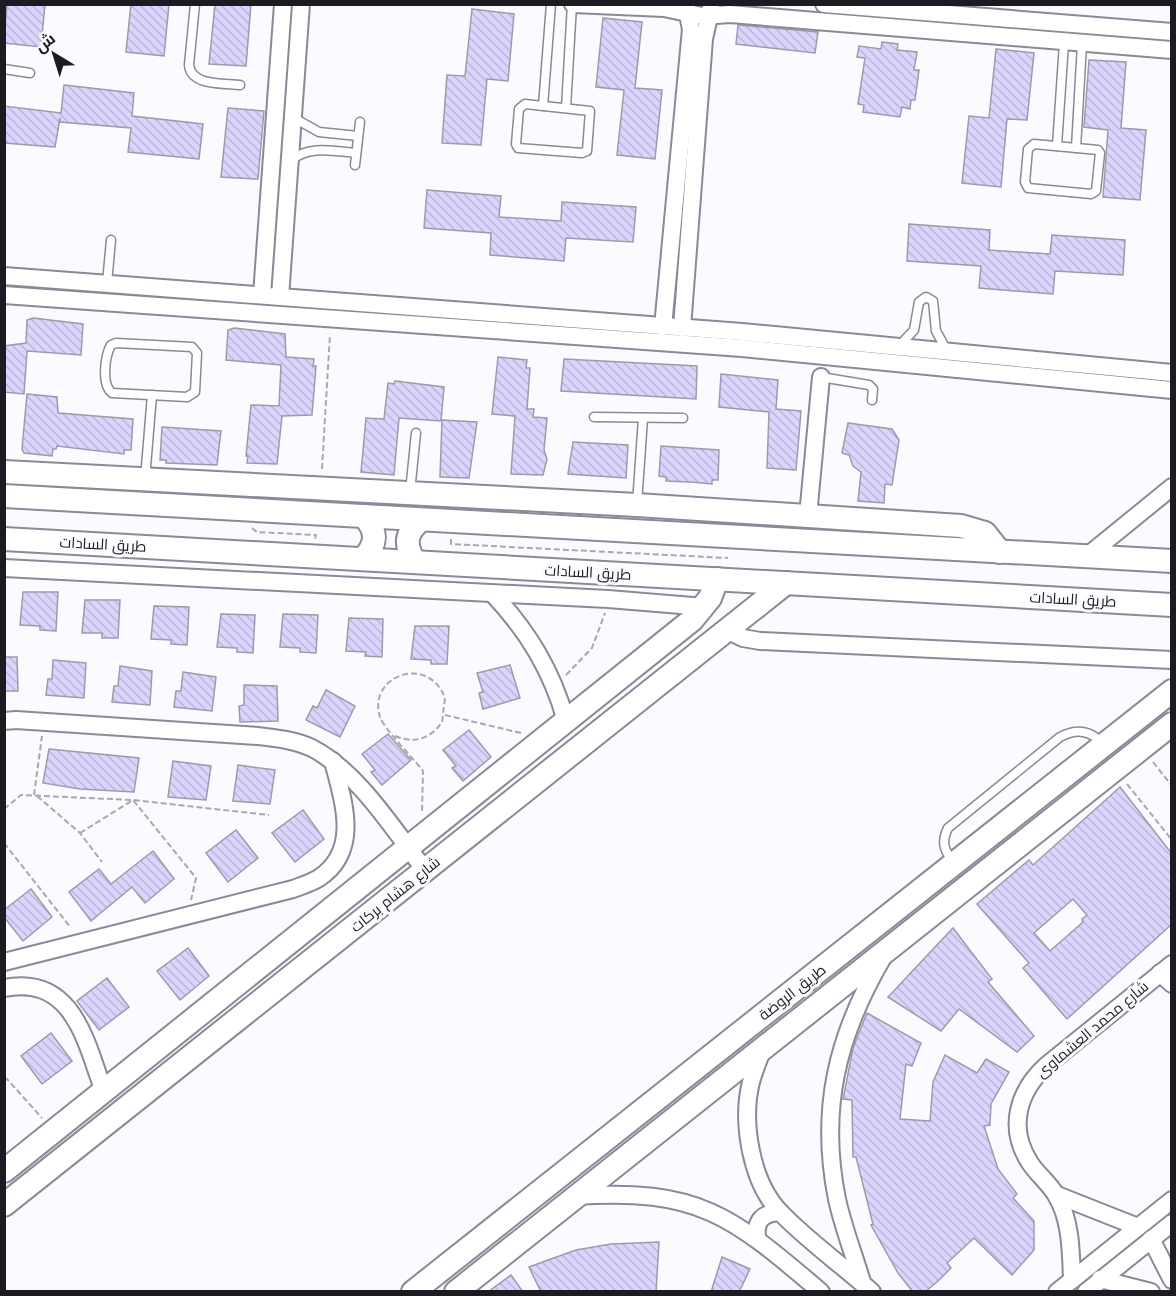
<svg xmlns="http://www.w3.org/2000/svg" width="1176" height="1296" viewBox="0 0 1176 1296" font-family="Quicksand,Cairo,sans-serif">
<style>
.building{fill:url(#building-back-hatch);stroke:#9d9aac;stroke-width:1.5;fill-rule:evenodd}
.lines{fill:none;stroke-linecap:round;stroke-linejoin:round}
.lane-casing{stroke:#8e8798;stroke-width:11}
.street-casing{stroke:#8e8798;stroke-width:20}
.secondary-casing{stroke:#8e8798;stroke-width:26}
.path{stroke:#aaa8ad;stroke-width:2;stroke-dasharray:6 3;stroke-linecap:butt}
.lane{stroke:#fff;stroke-width:8}
.street{stroke:#fff;stroke-width:16}
.secondary{stroke:#fff;stroke-width:22}
.labels{text-anchor:middle;dominant-baseline:central;stroke-width:6;stroke-linejoin:round;paint-order:stroke}
.street-label{font-size:15px;fill:#1d1a21;stroke:#fbfafe}
</style>
<defs>
<pattern id="building-back-hatch" width="6" height="6" patternUnits="userSpaceOnUse" patternTransform="scale(1.5)"><rect width="6" height="6" fill="#dcd4fc"/><path d="M-1 5l2 2M0 0l6 6M5-1l2 2" fill="none" stroke="#bcb5d8"/></pattern>
</defs>
<rect width="100%" height="100%" fill="#fbfafe"/>
<g class="building">
<polygon points="7,4 45,4 41,47 4,43"/>
<polygon points="131,4 169,4 164,56 126,52"/>
<polygon points="215,4 251,4 246,66 209,64"/>
<polygon points="472,9 514,14 508,81 487,79 481,145 442,143 447,75 465,76"/>
<polygon points="603,18 642,22 635,88 662,90 655,159 617,155 624,90 596,87"/>
<polygon points="738,25 818,32 815,53 736,44"/>
<polygon points="882,42 898,44 897,50 917,52 914,70 919,70 915,100 911,100 910,109 902,107 900,117 863,112 864,105 858,104 865,58 857,57 859,46 881,49"/>
<polygon points="996,49 1034,53 1027,120 1007,119 1001,187 962,183 969,116 989,118"/>
<polygon points="1089,60 1126,62 1121,128 1146,130 1140,200 1103,197 1108,130 1084,127"/>
<polygon points="64,85 134,93 132,116 203,124 199,159 128,152 131,128 60,122 60,118 55,147 4,143 4,106 61,113"/>
<polygon points="228,108 264,111 258,179 221,177"/>
<polygon points="427,190 501,196 499,217 561,221 562,202 636,207 633,242 566,238 564,261 490,255 491,233 424,228"/>
<polygon points="909,224 990,230 989,250 1050,254 1052,235 1125,240 1123,275 1055,271 1053,294 979,288 981,266 907,261"/>
<polygon points="33,318 83,324 81,355 27,351 24,394 4,392 4,346 26,343 27,320"/>
<polygon points="234,328 285,334 286,357 314,359 313,366 316,366 312,415 282,416 277,464 247,463 248,456 246,456 251,405 279,406 281,365 226,360 228,330"/>
<polygon points="498,357 527,360 526,368 530,368 527,409 534,409 533,417 547,418 544,450 547,459 543,475 511,474 515,416 492,414"/>
<polygon points="564,359 697,366 696,399 561,391"/>
<polygon points="721,374 778,380 776,409 801,411 796,470 767,468 769,412 719,407"/>
<polygon points="395,381 444,387 441,421 399,418 394,475 361,472 366,418 384,419 388,383 394,384"/>
<polygon points="27,394 57,397 58,413 133,419 131,450 124,450 124,454 57,446 56,449 53,449 52,456 24,453 22,449"/>
<polygon points="442,420 477,422 469,478 440,477"/>
<polygon points="848,423 892,429 899,440 892,485 885,484 884,503 858,501 861,472 853,466 849,455 842,453"/>
<polygon points="162,427 221,431 217,465 166,463 166,460 160,460"/>
<polygon points="573,442 628,445 626,478 568,474"/>
<polygon points="661,446 719,450 718,480 712,480 712,484 691,482 666,481 666,477 659,476"/>
<polygon points="23,592 58,592 56,631 40,630 40,626 20,625"/>
<polygon points="85,600 120,600 118,638 102,638 102,633 82,633"/>
<polygon points="154,606 189,607 187,645 171,644 171,640 151,639"/>
<polygon points="221,614 255,615 253,653 237,652 237,648 217,647"/>
<polygon points="283,614 318,615 316,653 300,652 300,648 280,647"/>
<polygon points="349,618 383,619 382,657 365,656 366,652 346,651"/>
<polygon points="415,626 449,626 447,664 431,664 431,660 411,659"/>
<polygon points="4,657 17,657 18,691 4,691"/>
<polygon points="53,660 86,663 84,698 46,695 48,679 52,679"/>
<polygon points="510,665 520,698 483,709 479,693 483,692 477,673"/>
<polygon points="120,666 152,671 150,705 112,702 114,686 118,686"/>
<polygon points="183,672 216,677 212,711 174,707 176,691 181,691"/>
<polygon points="244,685 277,686 278,721 240,722 239,706 244,705"/>
<polygon points="326,690 355,706 340,737 306,720 313,706 317,708"/>
<polygon points="469,730 491,757 463,781 452,768 456,766 443,750"/>
<polygon points="388,734 411,760 382,785 371,772 375,770 362,754"/>
<polygon points="49,749 139,758 134,792 80,789 43,783"/>
<polygon points="173,761 211,766 206,800 168,797"/>
<polygon points="238,765 275,770 270,804 233,801"/>
<path d="M1120,787L1172,854V924L1067,1019L1023,968L1029,963L977,904L1029,860L1033,865ZM1073,899L1087,915L1082,919L1083,922L1050,951L1034,933Z"/>
<polygon points="303,810 324,839 295,862 272,833"/>
<polygon points="236,830 258,858 228,882 206,853"/>
<polygon points="153,851 174,879 145,903 132,887 91,921 69,892 99,869 111,884"/>
<polygon points="31,889 52,917 23,941 4,917 4,910"/>
<polygon points="953,928 992,979 988,982 1034,1036 1017,1052 959,1009 941,1031 888,997"/>
<polygon points="188,948 209,976 180,1000 157,971"/>
<polygon points="107,978 129,1007 99,1030 77,1001"/>
<polygon points="867,1013 921,1043 912,1066 906,1064 900,1119 930,1121 933,1082 945,1055 977,1073 986,1059 1009,1072 991,1104 990,1125 984,1126 998,1169 1017,1194 1013,1198 1034,1221 1034,1250 1012,1275 974,1238 947,1263 951,1268 938,1281 925,1292 913,1292 898,1273 871,1225 873,1224 856,1157 853,1157 852,1100 843,1099 853,1048"/>
<polygon points="51,1033 72,1061 42,1084 21,1056"/>
<polygon points="659,1242 656,1292 541,1292 529,1267 576,1250 611,1244"/>
<polygon points="722,1257 750,1269 739,1292 711,1292"/>
<polygon points="511,1275 523,1292 488,1292"/>
</g>
<g class="lines">
<g class="lane-casing">
<g id="lane">
<path d="M195,4L189,65C191,86 223,83 240,85"/>
<polyline points="4,69 30,73"/>
<polygon points="525,104 590,111 587,151 582,153 518,148 516,144 519,109"/>
<polyline points="543,106 551,4"/>
<polyline points="566,108 572,4"/>
<polyline points="294,118 319,132 358,136"/>
<polygon points="1034,144 1098,150 1100,153 1096,191 1091,194 1028,188 1025,182 1028,149"/>
<polyline points="1057,146 1064,43"/>
<polyline points="1076,148 1082,44"/>
<path d="M290,161C309,145 333,151 356,153"/>
<polyline points="355,165 360,122"/>
<polyline points="107,283 111,240"/>
<path d="M116,343L192,347L197,353L195,392L187,397L112,393C101,384 105,356 111,345Z"/>
<polyline points="900,345 914,330 919,302 926,297 933,301 936,331 947,351"/>
<polyline points="821,377 869,385 873,389 872,400"/>
<polyline points="594,417 683,418"/>
<polyline points="145,479 152,395"/>
<polyline points="410,492 416,433"/>
<polyline points="637,504 643,418"/>
<path d="M953,862C944,850 941,842 948,828L1060,737C1077,728 1091,730 1104,745"/>
</g>
</g>
<g class="street-casing">
<g id="street">
<polyline points="573,4 664,8 702,16 730,14 1172,50"/>
<polyline points="824,4 1172,32"/>
<polyline points="4,276 742,332 1172,373"/>
<polyline points="4,295 742,348 1172,390"/>
<polyline points="262,295 283,4"/>
<polyline points="280,297 301,4"/>
<polyline points="663,327 691,29 686,5"/>
<polyline points="682,328 704,39 711,7"/>
<polyline points="808,516 821,377"/>
<polyline points="1086,557 1172,487"/>
<polyline points="4,568 608,599 705,607"/>
<path d="M492,593C528,631 552,671 566,721"/>
<polyline points="727,630 743,638 760,641 1172,660"/>
<path d="M4,721L16,720L258,736C276,738 295,740 312,748C358,772 393,829 425,870"/>
<path d="M4,962L293,889C301,886 311,883 319,878C361,850 343,801 333,761"/>
<polyline points="1160,973 1172,984"/>
<path d="M4,988C73,974 86,1042 104,1092"/>
<path d="M762,1051C758,1061 754,1071 751,1082C741,1122 751,1183 781,1213C808,1241 842,1265 872,1292"/>
<polyline points="1057,1195 1138,1227"/>
<path d="M575,1196C698,1188 731,1215 821,1292"/>
<path d="M757,1238C755,1220 763,1213 780,1212"/>
<polyline points="1151,1239 1172,1280"/>
<polyline points="1100,1279 1151,1292"/>
<path d="M1072,1280C1071,1252 1071,1219 1056,1195C1049,1183 1037,1174 1030,1163C1007,1128 1018,1091 1047,1065L1172,964"/>
<path d="M862,1282C854,1255 843,1227 837,1199C819,1110 837,1036 882,959"/>
<polyline points="1057,1292 1172,1200"/>
<polyline points="1086,1292 1172,1223"/>
</g>
</g>
<g class="secondary-casing">
<g id="secondary">
<polyline points="4,472 637,505 961,526 985,533 1000,552"/>
<polyline points="4,496 1172,561"/>
<polyline points="4,539 1172,605"/>
<path d="M363,559C377,544 378,532 364,516"/>
<path d="M415,562C404,545 405,533 421,520"/>
<polyline points="4,1171 692,620 710,598 717,579"/>
<polyline points="4,1205 786,583"/>
<polyline points="413,1292 1172,691"/>
<polyline points="456,1292 1172,724"/>
</g>
</g>
<g class="path">
<polyline points="322,469 330,334"/>
<polyline points="252,528 257,532 316,535 315,539"/>
<polyline points="451,539 451,544 728,558"/>
<polyline points="566,675 592,648 605,613"/>
<polyline points="445,715 521,733"/>
<path d="M395,736C414,744 431,739 442,722L445,698C429,654 367,675 380,717C384,729 414,759 423,771L422,812"/>
<polyline points="1153,762 1172,786"/>
<polyline points="1127,784 1172,840"/>
<polyline points="34,795 42,736"/>
<polyline points="37,796 80,833 102,862"/>
<polyline points="4,809 21,795 133,800 269,815"/>
<polyline points="80,833 133,800 196,878 191,900"/>
<polyline points="4,843 71,928"/>
<polyline points="4,1080 7,1079 42,1118"/>
</g>
<use href="#lane" class="lane"/>
<use href="#street" class="street"/>
<use href="#secondary" class="secondary"/>
</g>
<g class="labels">
<g class="street-label">
<text transform="translate(103 544) rotate(3)">طريق السادات</text>
<text transform="translate(588 572) rotate(3)">طريق السادات</text>
<text transform="translate(1073 599) rotate(3)">طريق السادات</text>
<text transform="translate(395 894) rotate(-39)">شارع هشام بركات</text>
<text transform="translate(792 992) rotate(-38)">طريق الروضة</text>
<text transform="translate(1092 1029) rotate(-40)">شارع محمد العشماوى</text>
</g>
</g>
<rect width="1176" height="1296" fill="none" stroke="#1d1a21" stroke-width="12"/>
<g transform="translate(54 54) rotate(322)" stroke="#fbfafe" stroke-width="4.5" paint-order="stroke">
<path d="M0-4.5L10 22L0 15L-10 22Z" fill="#1d1a21"/>
<text y="-9" font-size="16" font-weight="bold" text-anchor="middle" fill="#1d1a21">ش</text>
</g>
</svg>
